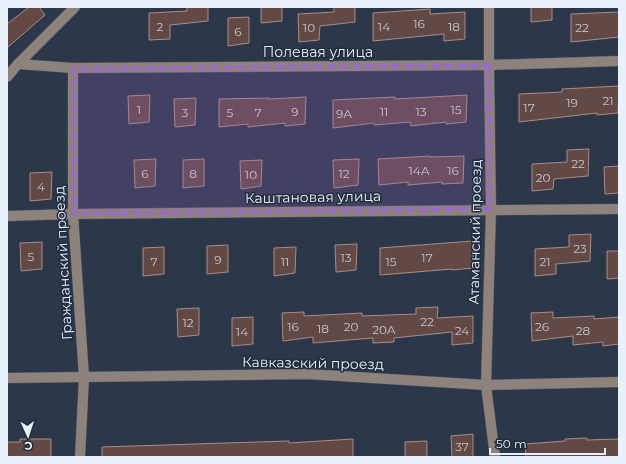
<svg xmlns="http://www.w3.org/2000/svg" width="626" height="464" viewBox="0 0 626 464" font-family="Montserrat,sans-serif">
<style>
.building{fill:#624945;stroke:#a98d88}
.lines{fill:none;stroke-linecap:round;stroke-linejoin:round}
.minor-casing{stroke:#4a5566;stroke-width:11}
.minor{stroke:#8d827c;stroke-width:10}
.marked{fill:#9c67d1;fill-opacity:0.2;stroke:#9c67d1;stroke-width:3;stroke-dasharray:8 5;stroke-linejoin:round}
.labels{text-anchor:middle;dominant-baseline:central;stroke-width:3;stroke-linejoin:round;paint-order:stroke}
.number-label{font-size:12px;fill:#c6c6ce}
.street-label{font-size:14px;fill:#e8f0fc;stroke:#222d3e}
</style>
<rect width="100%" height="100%" fill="#2c3749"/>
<g class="building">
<polygon points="29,7 39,7 45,15 7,48 7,24"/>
<polygon points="187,7 208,7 208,21 170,25 170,39 149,40 149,13 187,11"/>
<polygon points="261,7 282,7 282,21 261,23"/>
<polygon points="334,7 355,7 355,22 320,26 319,40 299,42 298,14 334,12"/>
<polygon points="531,7 552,7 552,20 531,22"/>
<polygon points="430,9 430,14 465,12 465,39 444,41 444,34 373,41 373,13"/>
<polygon points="619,12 619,37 571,42 571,14"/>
<polygon points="249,17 249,43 228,46 228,18"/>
<polygon points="619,86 618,113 597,115 597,113 519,122 519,94 562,92 562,89"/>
<polygon points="150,95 149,122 129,124 128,96"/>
<polygon points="467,95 466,122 446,124 446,122 411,126 410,122 374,125 374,123 333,128 333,100 395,97 395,99"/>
<polygon points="306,97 305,124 285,126 285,123 248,127 248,124 219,127 219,99 269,98 269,99"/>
<polygon points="196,98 195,125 175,127 174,99"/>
<polygon points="589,149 588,176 554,179 553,189 532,191 532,164 567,162 567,150"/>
<polygon points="430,156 430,157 464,156 463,183 442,184 442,182 408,185 408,182 379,185 378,159"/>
<polygon points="156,159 155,186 135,188 134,160"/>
<polygon points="204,159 204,186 183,188 183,160"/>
<polygon points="359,159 358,185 334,188 333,160"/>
<polygon points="262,160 261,186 241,189 240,161"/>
<polygon points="619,166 619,193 605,194 604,167"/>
<polygon points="52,172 51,199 30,201 30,173"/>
<polygon points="591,234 590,261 556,264 556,274 535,276 535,249 569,247 569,235"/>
<polygon points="473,241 473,268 452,270 452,269 380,275 380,248"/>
<polygon points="42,242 42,269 21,271 20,243"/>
<polygon points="357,244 356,270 336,272 335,245"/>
<polygon points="228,245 228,272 207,274 207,246"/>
<polygon points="164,247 164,274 143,276 143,248"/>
<polygon points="296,247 295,273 274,276 274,248"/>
<polygon points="607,251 619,251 619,278 607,279"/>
<polygon points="438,307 437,318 473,316 473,343 452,345 452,332 394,338 394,342 373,343 373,338 313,343 313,337 283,341 282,313 304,312 304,316 362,313 362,316 416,314 416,308"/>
<polygon points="199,308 199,335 178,337 177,309"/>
<polygon points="553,312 553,318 594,316 594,319 619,317 619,344 603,346 603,342 573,345 573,336 532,341 531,313"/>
<polygon points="253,317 253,344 232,346 232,318"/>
<polygon points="473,434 473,457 452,457 451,436"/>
<polygon points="587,438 587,440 619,439 619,457 526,457 525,444 565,441 565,439"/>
<polygon points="20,439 51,439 51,457 7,457 7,442 20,442"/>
<polygon points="353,439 353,457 102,457 102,447 289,441 289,443"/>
<polygon points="427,441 427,457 405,457 405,442"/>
</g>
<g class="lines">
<g class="minor-casing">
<g id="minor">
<polyline points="489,7 489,65 491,209 486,385 495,457"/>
<polyline points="18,64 73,68 489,65 619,61"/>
<polyline points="73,68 73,214 84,377 80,457"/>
<polyline points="7,77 18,64 75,7"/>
<polyline points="7,216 73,214 619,209"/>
<polyline points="7,378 307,374 486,385 619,382"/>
</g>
</g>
<use href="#minor" class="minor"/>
</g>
<path class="marked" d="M489,65L491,209L73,214V68Z"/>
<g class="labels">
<g class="number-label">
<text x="419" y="23">16</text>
<text x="160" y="26">2</text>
<text x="384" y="26">14</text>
<text x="454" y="26">18</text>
<text x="309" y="27">10</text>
<text x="582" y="27">22</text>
<text x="238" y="31">6</text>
<text x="608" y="100">21</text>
<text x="572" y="102">19</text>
<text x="529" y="107">17</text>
<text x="139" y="109">1</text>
<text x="456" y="109">15</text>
<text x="295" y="111">9</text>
<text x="384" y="111">11</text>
<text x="421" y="111">13</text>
<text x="185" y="112">3</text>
<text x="230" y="112">5</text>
<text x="258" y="112">7</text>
<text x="344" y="113">9А</text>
<text x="578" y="163">22</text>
<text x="419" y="170">14А</text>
<text x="453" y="170">16</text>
<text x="145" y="173">6</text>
<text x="193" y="173">8</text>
<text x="344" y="173">12</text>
<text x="251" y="174">10</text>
<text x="543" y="177">20</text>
<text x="41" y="186">4</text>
<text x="580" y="248">23</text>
<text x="31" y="256">5</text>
<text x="346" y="257">13</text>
<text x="427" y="257">17</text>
<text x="218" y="259">9</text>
<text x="154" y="261">7</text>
<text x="285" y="261">11</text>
<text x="391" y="261">15</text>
<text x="545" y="261">21</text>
<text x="427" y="321">22</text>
<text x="188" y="322">12</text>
<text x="293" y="326">16</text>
<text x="351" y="326">20</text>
<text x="542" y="326">26</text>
<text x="323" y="328">18</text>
<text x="384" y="329">20А</text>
<text x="462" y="330">24</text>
<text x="583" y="330">28</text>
<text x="242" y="331">14</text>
<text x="462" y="446">37</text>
</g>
<g class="street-label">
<text x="318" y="52">Полевая улица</text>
<text transform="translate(313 197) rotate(-1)">Каштановая улица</text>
<text transform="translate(475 232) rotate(-89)">Атаманский проезд</text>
<text transform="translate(63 263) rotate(-93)">Гражданский проезд</text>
<text transform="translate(313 363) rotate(1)">Кавказский проезд</text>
</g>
</g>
<rect width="626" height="464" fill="none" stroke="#e8f0fc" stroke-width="16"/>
<g transform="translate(28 436) rotate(177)" stroke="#222d3e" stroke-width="3" paint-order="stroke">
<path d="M0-3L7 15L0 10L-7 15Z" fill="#e8f0fc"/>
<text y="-6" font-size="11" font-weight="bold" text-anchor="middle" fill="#e8f0fc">С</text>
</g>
<path d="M490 448v6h115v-6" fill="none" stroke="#e8f0fc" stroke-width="2"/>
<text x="496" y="448" font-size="12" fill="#e8f0fc" stroke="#222d3e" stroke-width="3" paint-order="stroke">50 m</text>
</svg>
